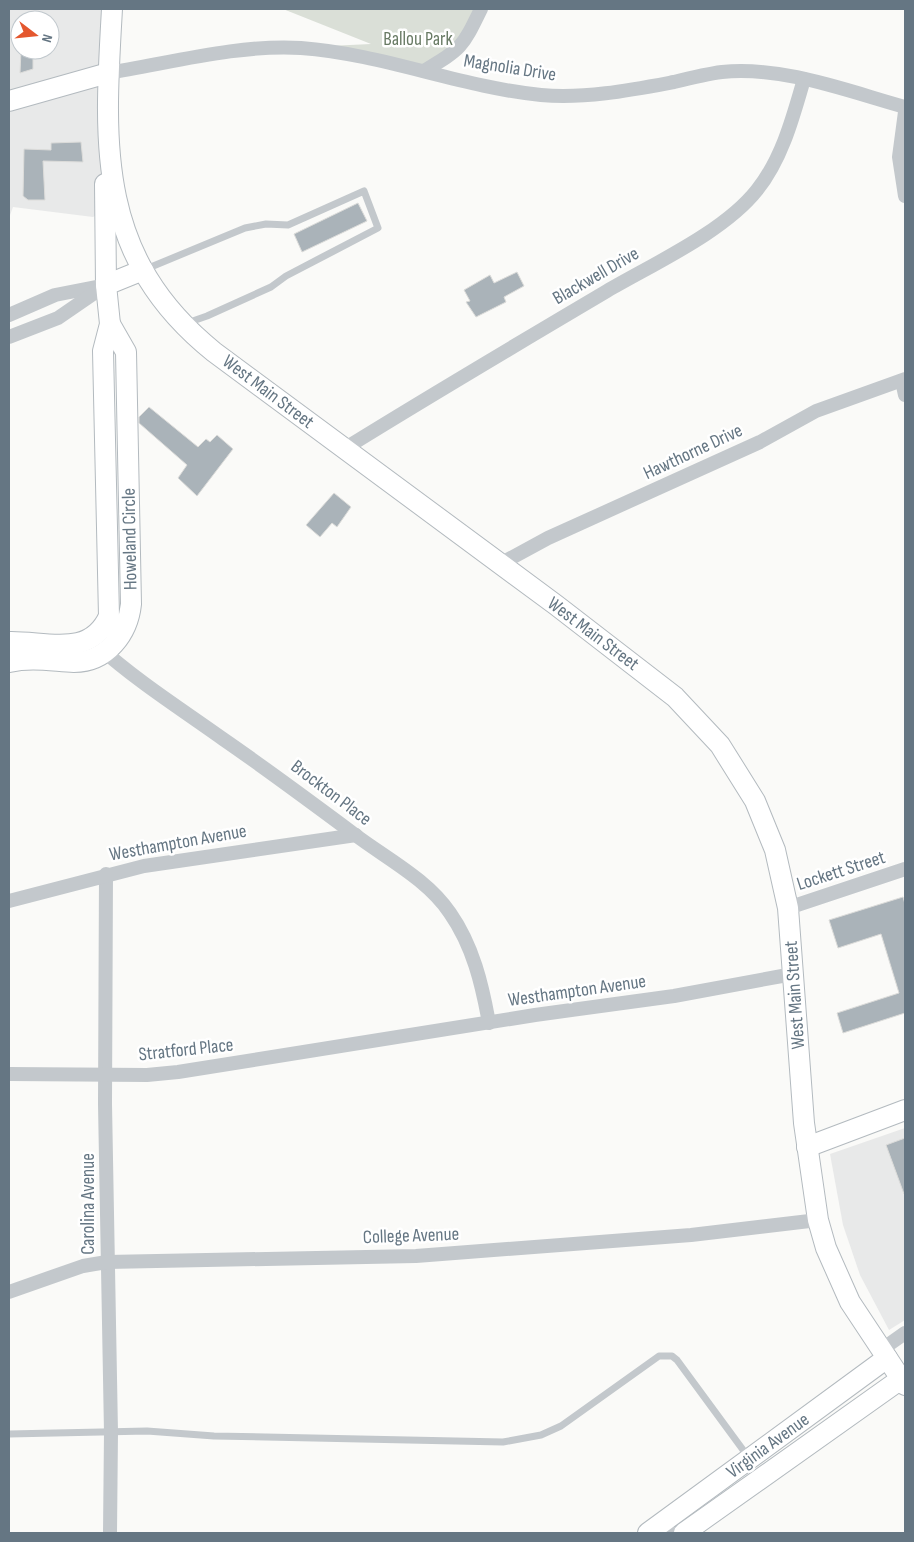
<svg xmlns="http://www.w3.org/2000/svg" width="914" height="1542" viewBox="0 0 914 1542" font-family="'Sofia Sans Condensed',sans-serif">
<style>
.built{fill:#e8e9e9;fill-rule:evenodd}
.green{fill:#dadfd7}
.building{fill:#aab3b9;stroke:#dcdcda}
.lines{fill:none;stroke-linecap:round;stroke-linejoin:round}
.secondary-casing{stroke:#b3babf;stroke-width:22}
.lane{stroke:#c3c8cc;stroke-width:7}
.street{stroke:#c3c8cc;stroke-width:14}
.secondary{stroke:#fff;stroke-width:20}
.labels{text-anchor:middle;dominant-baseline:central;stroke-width:5;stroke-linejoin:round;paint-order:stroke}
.park-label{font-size:19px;fill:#687a64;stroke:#fff}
.street-label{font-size:19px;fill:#657683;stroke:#fff}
</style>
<rect width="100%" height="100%" fill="#fafaf8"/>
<g class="built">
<path d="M9,9H114L104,210L93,217L13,207L9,218ZM20,20H50V50H20Z"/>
<polygon points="905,1128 905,1320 889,1330 860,1275 843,1225 830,1154"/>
</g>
<polygon class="green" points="283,9 482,9 473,25 424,71 355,55 243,50 371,44"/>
<g class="building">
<polygon points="21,50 33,50 33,69 20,73"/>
<polygon points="81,142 83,162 43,161 45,200 28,200 23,196 24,149 51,150 51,143"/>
<polygon points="358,203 367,221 302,252 294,234"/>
<polygon points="517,272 524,286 504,297 506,302 476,317 466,302 470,301 464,290 490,275 494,283"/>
<polygon points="149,407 198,447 206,439 210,442 217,435 233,449 197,496 178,478 187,465 139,423 139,417"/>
<polygon points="334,493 351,507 337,527 332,523 320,537 306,525"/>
<polygon points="903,897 905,904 905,1013 843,1033 837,1013 899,993 881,934 838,948 829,920"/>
<polygon points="905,1138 905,1193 904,1194 886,1145"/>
</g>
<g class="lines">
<g class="secondary-casing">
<g id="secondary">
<path d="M112,9C104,145 96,257 214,352L556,605L675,697L720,745L755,801L775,850L788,908L804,1123L818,1220L826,1248L850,1302L905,1385"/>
<polyline points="9,101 108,73"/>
<polyline points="105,184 106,285"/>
<path d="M9,642C46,641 90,659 109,616L103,351L110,324L106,285L143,270"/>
<path d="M9,662C31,657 52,661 74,662C107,662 128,633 131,604L126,352L110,324"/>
<polyline points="807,1147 905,1110"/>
<polyline points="648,1533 887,1358"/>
<polyline points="684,1533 901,1379"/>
</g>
</g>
<g class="lane">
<polyline points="146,269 245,228 266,224 288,225 364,191 378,228 286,276 271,287 207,316 187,323"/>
<polyline points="9,1434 147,1431 214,1436 503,1442 541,1435 561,1426 659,1356 672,1356 677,1360 749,1458"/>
</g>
<g class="street">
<path d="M424,71C462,48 462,48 481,9"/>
<path d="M108,73C170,63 239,44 301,48C383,54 460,87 541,95C585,99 631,90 674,82C690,78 706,74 722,72C784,66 847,91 905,107"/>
<polyline points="905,112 899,157 905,196"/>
<polyline points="9,315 55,295 101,286"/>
<polyline points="9,337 58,318 106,285"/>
<polyline points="902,381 905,395"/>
<path d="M344,449C431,395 519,343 607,291C653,264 724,232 757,190C782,159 793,117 804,79"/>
<polyline points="500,564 548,538 760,442 816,411 905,379"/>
<path d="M99,647C137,681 181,709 223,739C268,770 311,802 354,834C387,859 427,879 450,913C473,946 482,984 489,1023"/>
<polyline points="106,874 105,1104 111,1432 110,1533"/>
<polyline points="9,901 144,866 356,835"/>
<polyline points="788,908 905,869"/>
<polyline points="9,1074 147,1075 178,1072 535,1015 674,996 793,974"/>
<polyline points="9,1292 83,1266 107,1262 416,1256 691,1235 818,1220"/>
<polyline points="881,1350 905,1333"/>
<polyline points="662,1523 670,1533"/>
</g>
<use href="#secondary" class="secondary"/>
</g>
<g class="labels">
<g class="park-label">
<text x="418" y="39">Ballou Park</text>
</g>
<g class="street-label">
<text transform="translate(510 68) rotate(9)">Magnolia Drive</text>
<text transform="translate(596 276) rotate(-30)">Blackwell Drive</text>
<text transform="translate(268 392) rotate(37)">West Main Street</text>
<text transform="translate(693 452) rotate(-25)">Hawthorne Drive</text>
<text transform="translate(130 539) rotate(-91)">Howeland Circle</text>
<text transform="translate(593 634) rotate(37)">West Main Street</text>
<text transform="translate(331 793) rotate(37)">Brockton Place</text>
<text transform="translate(178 843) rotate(-10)">Westhampton Avenue</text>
<text transform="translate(841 871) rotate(-18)">Lockett Street</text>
<text transform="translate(577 991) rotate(-8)">Westhampton Avenue</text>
<text transform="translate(795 995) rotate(-94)">West Main Street</text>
<text transform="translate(186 1050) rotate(-6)">Stratford Place</text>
<text transform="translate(88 1204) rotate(-90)">Carolina Avenue</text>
<text transform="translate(411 1236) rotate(-2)">College Avenue</text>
<text transform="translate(768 1446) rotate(-36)">Virginia Avenue</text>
</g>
</g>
<rect width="914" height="1542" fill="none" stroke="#657683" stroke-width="20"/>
<g transform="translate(35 35) rotate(106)"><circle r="24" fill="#ffffff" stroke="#c1c8cd"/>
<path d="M0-4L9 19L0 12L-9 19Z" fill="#e4572e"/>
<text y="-8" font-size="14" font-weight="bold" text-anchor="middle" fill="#657683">N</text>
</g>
</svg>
